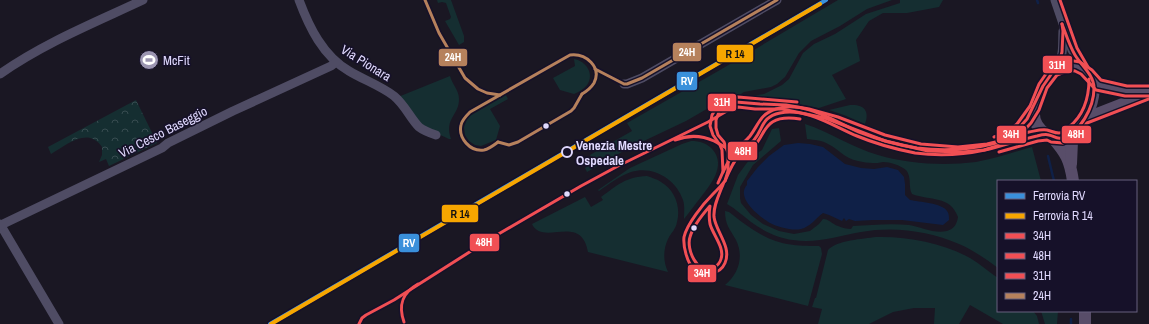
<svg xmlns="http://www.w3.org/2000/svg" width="1149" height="324" viewBox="0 0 1149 324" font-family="'Archivo Narrow',sans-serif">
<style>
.grass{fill:#152e31}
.forest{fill:url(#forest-crowns)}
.water{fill:#0f2047}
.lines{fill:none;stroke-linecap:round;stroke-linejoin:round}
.stream{stroke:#0f2047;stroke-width:2.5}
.minor{stroke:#4f4c64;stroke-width:9}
.major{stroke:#584d69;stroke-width:12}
.bus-1-casing{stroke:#161129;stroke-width:6}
.bus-2-casing{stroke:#161129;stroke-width:6}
.bus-3-casing{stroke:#161129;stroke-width:6}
.bus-4-casing{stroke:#161129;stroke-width:6}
.bus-1{stroke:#f14f54;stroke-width:3}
.bus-2{stroke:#f14f54;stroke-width:3}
.bus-3{stroke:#f14f54;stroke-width:3}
.bus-4{stroke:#b6815c;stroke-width:3}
.rail-1-casing{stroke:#161129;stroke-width:7}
.rail-2-casing{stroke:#161129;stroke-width:7}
.rail-1{stroke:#3a90db;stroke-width:4}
.rail-2{stroke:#f7a600;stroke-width:4}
.bus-dot{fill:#e0d9fe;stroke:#161129;stroke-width:1.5}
.stop-dot{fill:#161129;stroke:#e0d9fe;stroke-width:2}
.labels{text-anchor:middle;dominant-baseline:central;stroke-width:3.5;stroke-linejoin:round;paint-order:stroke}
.poi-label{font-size:13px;fill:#e0d9fe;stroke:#161129;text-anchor:start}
.street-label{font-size:13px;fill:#e0d9fe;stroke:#161129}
.stop-label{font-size:13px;font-weight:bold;fill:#e0d9fe;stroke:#161129;text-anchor:start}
.line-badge{stroke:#161129;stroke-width:1.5}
.badge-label{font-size:11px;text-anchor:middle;font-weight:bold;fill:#fff}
.pale-badge-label{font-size:11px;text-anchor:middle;font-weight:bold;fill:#111}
</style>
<defs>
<pattern id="forest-crowns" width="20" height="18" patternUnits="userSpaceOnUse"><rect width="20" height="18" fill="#152e31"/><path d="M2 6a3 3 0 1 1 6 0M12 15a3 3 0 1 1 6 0" fill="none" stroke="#374c50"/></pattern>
</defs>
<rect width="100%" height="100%" fill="#1a1723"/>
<g class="grass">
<polygon points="437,0 451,0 464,36 464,42 459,45 445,21 450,19 451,17 446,3 442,2 438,3"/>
<polygon points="838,0 892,0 867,9 840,26 811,41 799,53 785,77 777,84 771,87 744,92 736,97 732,96 724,99 686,121 627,149 587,172 585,168 594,162 590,155 632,131 627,123 720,70"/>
<polygon points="900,0 943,0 939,7 907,13 883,13 869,21 856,40 860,61 832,75 846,99 819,108 774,100 745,98 746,97 764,94 782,85 789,79 803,53 814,44 835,34 866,14 900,3"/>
<path d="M574,59C586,61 595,74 587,85C584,89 579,92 574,94L560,90L553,78L575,66Z"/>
<path d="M450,76C452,84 459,90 459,99C459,116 444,118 451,139H449L421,126L398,97Z"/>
<polygon points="506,95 508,99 490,109 500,126 496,140 481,146 475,145 469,141 465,135 464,127 468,117"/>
<path d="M850,105C864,104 870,111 865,124L844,115L829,110Z"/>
<path d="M805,124C830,132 853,148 878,155C909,164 944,166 976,162C994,159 1014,152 1032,147L1041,181H998V268C986,259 973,250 959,244C929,231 894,226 861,232C838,236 816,244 793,240C778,238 763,231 751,222C743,216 736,209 727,204L738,175L746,164L753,156L762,150L772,129L779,128L781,141L753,165L740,187V198L741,203L751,215L763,224L779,231L794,234L810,231L819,224L823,219C829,219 832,224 838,226C842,228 847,229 851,229L853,226C871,225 891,223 909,225C921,227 934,234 947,231C954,229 957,224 958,217C950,195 930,201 912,194C908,187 912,177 906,170C900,165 890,162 883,162C879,163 876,163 873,163C868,163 863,162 858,161C844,158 840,150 828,144C822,140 815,140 807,139Z"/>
<path d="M691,141C700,141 707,143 713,150C726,166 711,184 701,197C695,204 690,212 684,219C684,213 685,206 683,200C676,179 653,165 631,172C619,176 609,184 599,191L598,190L630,168L682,144Z"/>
<path d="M647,176C652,178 657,179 661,182C675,190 681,207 677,222C676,229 671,233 668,239C663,249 663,262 668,272L588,252C581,212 543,247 532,224L585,197L591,207L603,200L601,197C618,185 625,177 647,176Z"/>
<path d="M725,211L729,212C737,218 744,224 752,229C776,245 792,246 819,246L821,248L822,254L808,306L725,285C739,274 744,256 736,240C730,229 725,225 725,211Z"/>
<path d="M876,237C907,236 943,243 970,258C980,264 989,272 998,278V311H1033L1037,316L1039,324H1003L970,305L959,324H934L935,308H914L893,312L869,324H818L822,309L812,307L815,298H816L828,250C837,240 863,239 876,237Z"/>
<polygon points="1041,311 1058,311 1057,324 1045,324"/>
</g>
<path class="forest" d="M136,100L157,143L109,166L106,159L99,162L102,155V147C88,126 66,145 51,154L48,147Z"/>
<path class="water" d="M798,143L810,144L823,147L845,164L861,168L874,169L887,167L898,170L904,177L905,184V195L910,200C919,202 942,203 947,211C949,213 949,217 949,220L943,225L902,220H873L855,221L849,219L846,221L844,218L842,221L829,215L823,213C816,218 810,227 801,229C792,231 778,227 770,223C760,217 735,198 747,185V181L758,167L769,156L784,145Z"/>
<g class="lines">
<g class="stream">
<polyline points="1037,0 1038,3"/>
<polyline points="1048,156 1054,181"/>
<polyline points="1071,324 1071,319"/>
</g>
<g class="minor">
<path d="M299,0C309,27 323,56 349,71C364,80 381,86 394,96C405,105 410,118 419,127C424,131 430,133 436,135"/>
<polyline points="1055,0 1072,50 1084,70"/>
<path d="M1054,71C1065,55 1062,49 1063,31"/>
<path d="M0,74C44,43 94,23 143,0"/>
<polyline points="624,84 627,84 642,78 777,0"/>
<polyline points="0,224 59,324"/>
<polyline points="1,225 162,148 168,143 233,111 331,66 336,62"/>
</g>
<g class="major">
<path d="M1094,79C1095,99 1089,119 1073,131C1070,133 1067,137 1063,138C1057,139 1050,137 1046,134C1027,121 1034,104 1042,88C1047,77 1056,67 1069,65C1077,65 1085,69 1090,75C1093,78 1095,82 1098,85C1100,86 1104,86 1107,87C1113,88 1119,90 1125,91C1132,92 1141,91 1149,91"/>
<polyline points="1084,119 1148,94"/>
<path d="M1052,137C1066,153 1070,160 1073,181"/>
<polyline points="1071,164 1072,141 1077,128"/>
<polyline points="1085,324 1085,311"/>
</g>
<g class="bus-1-casing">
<g id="bus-1">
<polyline points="725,181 728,171 728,153 724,142 718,135 716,128 716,120 719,112 724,106 736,102 760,104 786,105 809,109 838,117 885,135 921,144 958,147 987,144 1004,140 1018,129 1027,119 1043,86 1059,63 1062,52 1063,31 1062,24"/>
<path d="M725,181C729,171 734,161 741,152C745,148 750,144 754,140C764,128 761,117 780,113C806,107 835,127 857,136C876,144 895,149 915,153C938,156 962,155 985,150C1002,146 1019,140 1037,136C1041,135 1046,134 1049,135C1054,136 1056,139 1061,138C1080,134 1094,107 1094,88C1094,75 1081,65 1075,55C1069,45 1066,34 1062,24"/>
<path d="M724,182C720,193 713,205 714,217C716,232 732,247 725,263C720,275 703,277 694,269C687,263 683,246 684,237C687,224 703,204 713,194C717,190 722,185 724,182Z"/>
</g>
</g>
<g class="bus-2-casing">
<g id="bus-2">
<path d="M675,140C688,135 701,135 714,141C724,146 732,153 743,151C770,146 754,112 800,119"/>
<polyline points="999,152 1038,141 1047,140 1051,142 1063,143 1080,132 1087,123 1149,99"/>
<path d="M404,322C398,305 402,293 418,284"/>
<polyline points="359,324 362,318 366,315 394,300 490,239 581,186 618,166 708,122 732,108 738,107 755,109 782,109 825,118 885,141 928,151 963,152 984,150 1007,143 1016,139 1031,123 1039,110 1047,88 1057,75 1070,70 1075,71 1081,74 1096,90 1125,96 1149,96"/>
</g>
</g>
<g class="bus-3-casing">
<g id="bus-3">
<polyline points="1060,0 1077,48 1088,67"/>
<polyline points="994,137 1006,133 1017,124 1030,106 1039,84 1050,68 1068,60 1080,62 1092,70 1101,80 1127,86 1149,86"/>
<polyline points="723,172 722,150 720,145 713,135 710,126 712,115 718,105 727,99 738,97 797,102"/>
<path d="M718,183C723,171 729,159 737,149C741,144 746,141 750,136C759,124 760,114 776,109C805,100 833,121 859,132C877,139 897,145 917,148C941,151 968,150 992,144C1005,141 1016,135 1029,132C1035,131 1041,129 1047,130C1051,131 1055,133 1059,133C1063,133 1066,130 1069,127C1084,115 1089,98 1089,79"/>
<path d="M710,206C709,212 709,218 710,224C713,235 725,248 721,259C720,263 717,266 713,268C697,275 686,249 690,237C693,226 702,215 710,206Z"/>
</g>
</g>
<g class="bus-4-casing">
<g id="bus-4">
<polyline points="425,0 439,33 465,78 478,89 487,93 500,95"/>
<polyline points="595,69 624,84 627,84 642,78 777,0"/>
<path d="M498,142C494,145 489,149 484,150C470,152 458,138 461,125C462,120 466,116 470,112L570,55C586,53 602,67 594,83C591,88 587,91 582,94"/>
<polyline points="498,142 509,145 518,142 571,111 574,108 582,94"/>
</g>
</g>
<use href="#bus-1" class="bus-1"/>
<use href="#bus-2" class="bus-2"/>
<use href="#bus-3" class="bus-3"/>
<use href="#bus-4" class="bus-4"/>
<g class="rail-1-casing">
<polyline id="rail-1" points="270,324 826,0"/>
</g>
<g class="rail-2-casing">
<path id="rail-2" d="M271,324C454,217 637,111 820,4"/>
</g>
<use href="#rail-1" class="rail-1"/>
<use href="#rail-2" class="rail-2"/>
</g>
<defs>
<g id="stadium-disc" transform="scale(1)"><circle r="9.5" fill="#9b95b1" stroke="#161129"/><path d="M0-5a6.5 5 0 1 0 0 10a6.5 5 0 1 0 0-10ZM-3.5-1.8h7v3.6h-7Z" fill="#fff"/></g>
</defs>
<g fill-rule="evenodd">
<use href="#stadium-disc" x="149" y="60"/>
</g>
<g class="bus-dot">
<circle cx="546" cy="126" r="3.5"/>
<circle cx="567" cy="194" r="3.5"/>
<circle cx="694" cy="228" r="3.5"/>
</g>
<circle class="stop-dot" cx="567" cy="152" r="5"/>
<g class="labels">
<g class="poi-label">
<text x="163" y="60">McFit</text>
</g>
<g class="street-label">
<text transform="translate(366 63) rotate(32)">Via Pionara</text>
<text transform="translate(163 132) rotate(-27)">Via Cesco Baseggio</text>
</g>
<g class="stop-label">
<text x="576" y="145">Venezia Mestre<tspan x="576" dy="15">Ospedale</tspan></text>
</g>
</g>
<g class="line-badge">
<rect x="672" y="42" width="30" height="20" rx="4" fill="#b6815c"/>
<rect x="716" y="44" width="38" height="19" rx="4" fill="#f7a600"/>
<rect x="438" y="48" width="30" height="19" rx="4" fill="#b6815c"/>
<rect x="1042" y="55" width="31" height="19" rx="4" fill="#f14f54"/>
<rect x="676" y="71" width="22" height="20" rx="4" fill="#3a90db"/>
<rect x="707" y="93" width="30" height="19" rx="4" fill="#f14f54"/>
<rect x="996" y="125" width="31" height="19" rx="4" fill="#f14f54"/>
<rect x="1061" y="125" width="31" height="19" rx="4" fill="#f14f54"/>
<rect x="727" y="141" width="31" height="20" rx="4" fill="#f14f54"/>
<rect x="441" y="204" width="38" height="19" rx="4" fill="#f7a600"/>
<rect x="469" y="233" width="31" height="19" rx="4" fill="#f14f54"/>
<rect x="398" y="233" width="22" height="20" rx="4" fill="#3a90db"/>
<rect x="687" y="264" width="30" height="19" rx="4" fill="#f14f54"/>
</g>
<g class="badge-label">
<text x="687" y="56">24H</text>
<text x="453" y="61">24H</text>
<text x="1057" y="69">31H</text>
<text x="687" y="85">RV</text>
<text x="722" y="106">31H</text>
<text x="1011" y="138">34H</text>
<text x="1076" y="138">48H</text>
<text x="743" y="155">48H</text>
<text x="484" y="246">48H</text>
<text x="409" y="247">RV</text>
<text x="702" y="277">34H</text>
</g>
<g class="pale-badge-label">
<text x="735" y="58">R 14</text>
<text x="460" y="218">R 14</text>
</g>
<rect x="997" y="180" width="140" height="132" fill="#161129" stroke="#67617e"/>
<rect x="1005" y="193" width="20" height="6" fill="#3a90db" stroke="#67617e"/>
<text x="1033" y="200" font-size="12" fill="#e0d9fe">Ferrovia RV</text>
<rect x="1005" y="213" width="20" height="6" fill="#f7a600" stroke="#67617e"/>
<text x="1033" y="220" font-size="12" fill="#e0d9fe">Ferrovia R 14</text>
<rect x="1005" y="233" width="20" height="6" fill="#f14f54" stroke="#67617e"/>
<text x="1033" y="240" font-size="12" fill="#e0d9fe">34H</text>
<rect x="1005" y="253" width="20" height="6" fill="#f14f54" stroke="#67617e"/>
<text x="1033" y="260" font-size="12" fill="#e0d9fe">48H</text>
<rect x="1005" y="273" width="20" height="6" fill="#f14f54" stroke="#67617e"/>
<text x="1033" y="280" font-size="12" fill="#e0d9fe">31H</text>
<rect x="1005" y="293" width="20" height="6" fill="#b6815c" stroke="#67617e"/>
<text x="1033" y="300" font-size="12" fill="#e0d9fe">24H</text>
</svg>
